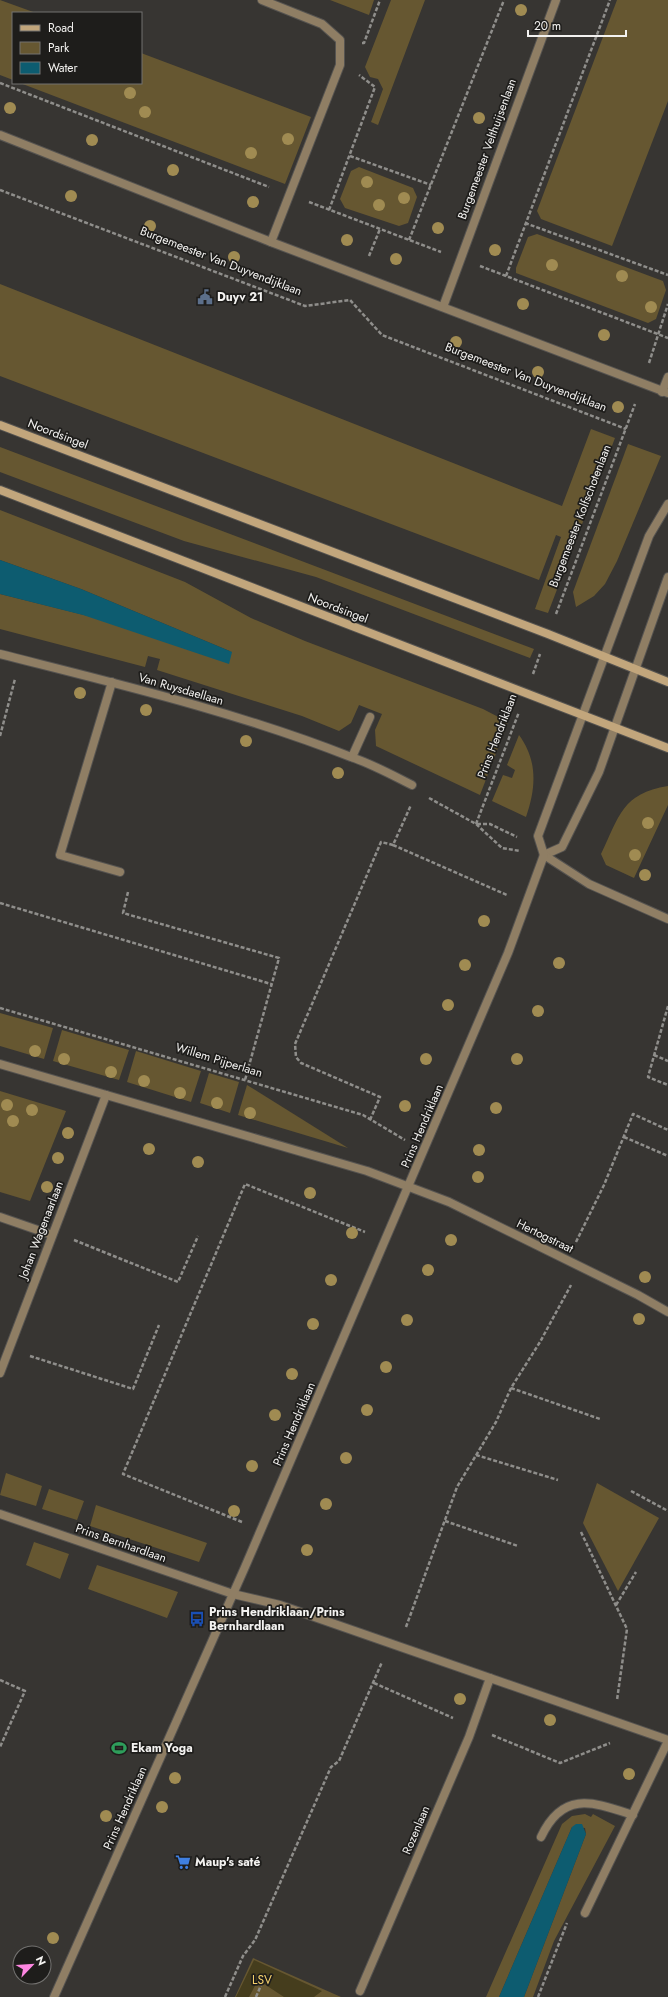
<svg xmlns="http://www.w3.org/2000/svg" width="668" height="1997" viewBox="0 0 668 1997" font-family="Jost,sans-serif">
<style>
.green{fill:#665731}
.sand{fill:#453d1d}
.water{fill:#0d5c70}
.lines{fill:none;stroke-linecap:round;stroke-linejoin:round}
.service-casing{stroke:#555350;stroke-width:10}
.pedestrian-casing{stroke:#555350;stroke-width:10}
.minor-casing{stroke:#555350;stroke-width:10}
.secondary-casing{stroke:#555350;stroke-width:10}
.path{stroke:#8f8e8b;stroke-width:2.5;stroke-dasharray:4 2;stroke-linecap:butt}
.service{stroke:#8f7e64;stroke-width:8}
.pedestrian{stroke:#8f7e64;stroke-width:8}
.minor{stroke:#8f7e64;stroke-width:8}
.secondary{stroke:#c2a67c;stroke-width:8}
.tree{fill:#a08b52}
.labels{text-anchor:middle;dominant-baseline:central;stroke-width:3.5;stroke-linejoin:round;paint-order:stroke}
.street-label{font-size:12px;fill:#f3f2f0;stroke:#1e1d1b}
.poi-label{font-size:12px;font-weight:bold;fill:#f3f2f0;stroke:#1e1d1b;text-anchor:start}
.park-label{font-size:12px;fill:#f6d16d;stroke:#1e1d1b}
</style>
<rect width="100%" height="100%" fill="#373532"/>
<g class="green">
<polygon points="0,0 36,13 13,13 13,80 0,75"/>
<polygon points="330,0 374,0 369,15"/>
<polygon points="391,0 425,0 378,125 371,122 383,89 378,79 370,77 365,67"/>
<polygon points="617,0 668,0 668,101 612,246 541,219 537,211"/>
<polygon points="141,53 311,117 285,184 20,83 141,83"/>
<polygon points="359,167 413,188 417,197 408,223 399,226 345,208 340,199 351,171"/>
<polygon points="537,234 663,281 666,290 656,319 648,323 516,273 516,268 528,237"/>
<polygon points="0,284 562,506 591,429 615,438 548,613 535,609 561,537 556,535 539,580 0,376"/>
<polygon points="628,444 661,456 617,561 605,584 594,596 576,607 573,592"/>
<polygon points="0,447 534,649 530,658 316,577 184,541 0,472"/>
<polygon points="0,510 185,582 251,618 305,641 483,709 508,722 480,795 376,746 375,730 382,714 359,705 351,723 339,731 302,716 157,670 160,659 148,656 145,667 0,629 0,594 232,652 81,589 0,560"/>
<path d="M519,735C538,761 536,788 526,817L492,801L503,775L512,778L515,770L507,765Z"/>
<path d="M668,786V805L634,878L606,865L601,854C619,817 622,793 668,786Z"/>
<polygon points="0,1013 53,1028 44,1059 0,1046"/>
<polygon points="62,1030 129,1050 119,1080 53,1061"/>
<polygon points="136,1051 201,1071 191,1102 127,1082"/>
<polygon points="209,1073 239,1082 230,1113 200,1103"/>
<polygon points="247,1085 348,1148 238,1115"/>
<polygon points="0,1091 66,1111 30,1201 0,1192"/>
<polygon points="6,1473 42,1486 36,1506 0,1495"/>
<polygon points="597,1483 659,1518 618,1591 583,1523"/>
<polygon points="49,1489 84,1501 77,1520 42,1509"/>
<polygon points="96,1505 207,1543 199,1562 90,1526"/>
<polygon points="34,1542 69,1554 60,1579 26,1565"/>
<polygon points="97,1565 178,1592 167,1618 88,1589"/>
<polygon points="585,1814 591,1817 593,1814 615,1826 554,1941 533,1997 524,1997 586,1834 585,1828 572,1827 499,1997 486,1997 562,1824 572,1816"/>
<polygon points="253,1958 341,1997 235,1997"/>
</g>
<polygon class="sand" points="254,1960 322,1991 314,1997 284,1997 258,1980 249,1997 236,1997"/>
<g class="water">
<polygon points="0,560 81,589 232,652 229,664 83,615 0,594"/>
<polygon points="576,1824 582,1824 586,1834 524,1997 499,1997 572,1827"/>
</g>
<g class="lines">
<g class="service-casing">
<g id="service">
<polyline points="112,682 60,855 120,872"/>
<path d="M541,1837C563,1790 593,1802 633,1815"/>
<polyline points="585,1913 668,1741"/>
</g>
</g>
<g class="pedestrian-casing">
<polyline id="pedestrian" points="360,1991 469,1737 490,1678"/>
</g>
<g class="minor-casing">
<g id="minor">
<polyline points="262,0 322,24 340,40 340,65 271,242"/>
<polyline points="0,135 271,242 668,393"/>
<polyline points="443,307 556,0"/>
<polyline points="662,392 668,377"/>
<path d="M0,654C118,684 237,712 351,757C372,764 392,775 412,785"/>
<polyline points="352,757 370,717"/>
<polyline points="544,855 562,847 599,772 668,577"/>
<polyline points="544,855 589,884 668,919"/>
<polyline points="0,1064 367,1171 449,1202 638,1295 668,1312"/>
<polyline points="0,1217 52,1235"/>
<polyline points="0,1373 106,1095"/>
<polyline points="0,1514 233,1594 280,1605 668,1740"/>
<polyline points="54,1997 245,1567 508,953 544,855 538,836 649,536 668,504"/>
</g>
</g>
<g class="secondary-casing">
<g id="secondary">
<polyline points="0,425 548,634 668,682"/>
<polyline points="0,490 668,748"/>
</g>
</g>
<g class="path">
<polyline points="362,43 364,43 380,0"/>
<polyline points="0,83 269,187"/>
<polyline points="350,156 431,185"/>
<polyline points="0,190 305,306 350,300 382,335 626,429"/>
<polyline points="309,202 441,252"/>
<polyline points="329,210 375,87 359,75"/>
<polyline points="525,223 668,275"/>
<polyline points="409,240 504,0"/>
<polyline points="369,256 380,229"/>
<polyline points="480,266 668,338"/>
<polyline points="506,276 610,0"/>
<polyline points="649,363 668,304"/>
<polyline points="556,614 635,404"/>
<polyline points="533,674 540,654"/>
<polyline points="0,736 15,679"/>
<polyline points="429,798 476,824 502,848 520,851"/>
<polyline points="476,824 519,712"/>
<polyline points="477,824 490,824 517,837"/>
<polyline points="393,845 507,895"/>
<polyline points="128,892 123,913 279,958 245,1080"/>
<polyline points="0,903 271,984"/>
<polyline points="668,1006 648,1077 668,1085"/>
<polyline points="0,1008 363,1115 405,1140"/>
<polyline points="654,1055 668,1061"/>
<polyline points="370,1120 380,1097 301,1063 296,1057 295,1044 381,842 393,845 411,805"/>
<polyline points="624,1137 668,1156"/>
<polyline points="74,1240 178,1282 198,1236"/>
<polyline points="576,1242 604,1185 633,1114 668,1130"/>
<polyline points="30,1356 133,1389 159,1325"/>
<polyline points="511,1388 600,1419"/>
<polyline points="476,1455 558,1480"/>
<polyline points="631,1491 668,1511"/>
<polyline points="445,1521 518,1546"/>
<polyline points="242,1522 123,1474 245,1184 365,1232"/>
<polyline points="581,1532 627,1629 617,1700"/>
<polyline points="616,1605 636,1572"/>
<polyline points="406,1627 457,1487 496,1422 511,1388 540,1342 571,1285"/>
<polyline points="0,1680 25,1691 0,1747"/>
<polyline points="374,1683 453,1718"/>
<polyline points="492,1735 560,1763 610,1743"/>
<polyline points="225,1997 243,1956 255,1940 331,1767 339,1761 382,1662"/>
<polyline points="256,1997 262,1983"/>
<polyline points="538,1997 567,1923"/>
</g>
<use href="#service" class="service"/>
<use href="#pedestrian" class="pedestrian"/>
<use href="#minor" class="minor"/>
<use href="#secondary" class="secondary"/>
</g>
<g class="tree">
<circle cx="521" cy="10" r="6"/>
<circle cx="130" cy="93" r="6"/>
<circle cx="10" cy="108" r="6"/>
<circle cx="145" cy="112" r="6"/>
<circle cx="479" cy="118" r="6"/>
<circle cx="288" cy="139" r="6"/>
<circle cx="92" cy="140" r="6"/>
<circle cx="251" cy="153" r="6"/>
<circle cx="173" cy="170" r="6"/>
<circle cx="367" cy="182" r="6"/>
<circle cx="71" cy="196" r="6"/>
<circle cx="404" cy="198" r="6"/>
<circle cx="253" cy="202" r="6"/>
<circle cx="379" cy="205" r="6"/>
<circle cx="150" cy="226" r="6"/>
<circle cx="438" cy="228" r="6"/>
<circle cx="347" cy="240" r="6"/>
<circle cx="495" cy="250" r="6"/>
<circle cx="234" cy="257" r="6"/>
<circle cx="396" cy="259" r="6"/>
<circle cx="552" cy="265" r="6"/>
<circle cx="622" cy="276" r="6"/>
<circle cx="523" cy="304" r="6"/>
<circle cx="651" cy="307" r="6"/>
<circle cx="604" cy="335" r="6"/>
<circle cx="456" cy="342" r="6"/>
<circle cx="538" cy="372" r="6"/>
<circle cx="618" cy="407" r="6"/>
<circle cx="80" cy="693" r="6"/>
<circle cx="146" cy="710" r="6"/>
<circle cx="246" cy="741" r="6"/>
<circle cx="338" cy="773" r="6"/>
<circle cx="648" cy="823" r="6"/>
<circle cx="635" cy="855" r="6"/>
<circle cx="645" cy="875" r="6"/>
<circle cx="484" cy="921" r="6"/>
<circle cx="559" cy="963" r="6"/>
<circle cx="465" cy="965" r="6"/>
<circle cx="448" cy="1005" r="6"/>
<circle cx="538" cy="1011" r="6"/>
<circle cx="35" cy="1051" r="6"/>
<circle cx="64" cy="1059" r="6"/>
<circle cx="426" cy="1059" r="6"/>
<circle cx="517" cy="1059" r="6"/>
<circle cx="111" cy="1072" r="6"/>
<circle cx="144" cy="1081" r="6"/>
<circle cx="180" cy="1093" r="6"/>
<circle cx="217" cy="1103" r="6"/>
<circle cx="7" cy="1105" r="6"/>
<circle cx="405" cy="1106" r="6"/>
<circle cx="496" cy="1108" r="6"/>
<circle cx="32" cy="1110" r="6"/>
<circle cx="250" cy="1113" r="6"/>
<circle cx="13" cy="1121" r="6"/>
<circle cx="68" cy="1133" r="6"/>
<circle cx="149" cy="1149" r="6"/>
<circle cx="479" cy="1150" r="6"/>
<circle cx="58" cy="1158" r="6"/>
<circle cx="198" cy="1162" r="6"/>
<circle cx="478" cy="1177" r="6"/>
<circle cx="47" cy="1187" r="6"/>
<circle cx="310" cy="1193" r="6"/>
<circle cx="352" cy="1233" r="6"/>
<circle cx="451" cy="1240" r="6"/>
<circle cx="428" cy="1270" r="6"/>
<circle cx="645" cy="1277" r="6"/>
<circle cx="331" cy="1280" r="6"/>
<circle cx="639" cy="1319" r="6"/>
<circle cx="407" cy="1320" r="6"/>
<circle cx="313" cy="1324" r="6"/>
<circle cx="386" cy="1367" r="6"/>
<circle cx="292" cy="1374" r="6"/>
<circle cx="367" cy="1410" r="6"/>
<circle cx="275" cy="1415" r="6"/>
<circle cx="346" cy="1458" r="6"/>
<circle cx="252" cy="1466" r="6"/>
<circle cx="326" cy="1504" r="6"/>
<circle cx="234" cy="1511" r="6"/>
<circle cx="307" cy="1550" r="6"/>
<circle cx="460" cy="1699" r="6"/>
<circle cx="550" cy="1720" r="6"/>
<circle cx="629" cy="1774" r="6"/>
<circle cx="175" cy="1778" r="6"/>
<circle cx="162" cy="1807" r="6"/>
<circle cx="106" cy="1816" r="6"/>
<circle cx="53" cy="1938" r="6"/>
</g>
<defs>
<g id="civic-bare" transform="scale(1.2)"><path d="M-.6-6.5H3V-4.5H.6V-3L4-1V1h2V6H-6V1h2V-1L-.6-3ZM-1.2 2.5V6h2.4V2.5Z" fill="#5c6f8a" stroke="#1e1d1b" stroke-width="2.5" paint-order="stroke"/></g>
<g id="bus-bare" transform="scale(1.2)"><path d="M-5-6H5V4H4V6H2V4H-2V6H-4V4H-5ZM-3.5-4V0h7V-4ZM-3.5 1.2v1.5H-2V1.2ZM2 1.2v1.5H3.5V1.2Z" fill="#1a4fb4" stroke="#1e1d1b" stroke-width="2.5" paint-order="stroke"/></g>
<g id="stadium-bare" transform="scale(1.2)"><path d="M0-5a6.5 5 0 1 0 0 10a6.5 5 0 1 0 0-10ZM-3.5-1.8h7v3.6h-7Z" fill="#2e9e5b" stroke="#1e1d1b" stroke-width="2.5" paint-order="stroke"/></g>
<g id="supermarket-bare" transform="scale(1.2)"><path d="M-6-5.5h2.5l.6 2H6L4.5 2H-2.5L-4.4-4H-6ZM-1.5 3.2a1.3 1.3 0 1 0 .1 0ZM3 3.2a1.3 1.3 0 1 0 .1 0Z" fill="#3f7fe0" stroke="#1e1d1b" stroke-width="2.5" paint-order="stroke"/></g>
</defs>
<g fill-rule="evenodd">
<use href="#civic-bare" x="205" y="297"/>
<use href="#bus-bare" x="197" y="1619"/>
<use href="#stadium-bare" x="119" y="1748"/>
<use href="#supermarket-bare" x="183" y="1862"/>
</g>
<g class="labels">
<g class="street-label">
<text transform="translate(487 149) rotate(-70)">Burgemeester Velthuijsenlaan</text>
<text transform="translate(221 261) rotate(21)">Burgemeester Van Duyvendijklaan</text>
<text transform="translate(526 377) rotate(21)">Burgemeester Van Duyvendijklaan</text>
<text transform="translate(58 434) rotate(21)">Noordsingel</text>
<text transform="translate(580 516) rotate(-69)">Burgemeester Kolfschotenlaan</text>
<text transform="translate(338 608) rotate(21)">Noordsingel</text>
<text transform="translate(181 689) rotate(16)">Van Ruysdaellaan</text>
<text transform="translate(497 736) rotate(-69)">Prins Hendriklaan</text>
<text transform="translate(219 1060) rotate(17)">Willem Pijperlaan</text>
<text transform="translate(422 1126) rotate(-67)">Prins Hendriklaan</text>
<text transform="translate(41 1230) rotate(-69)">Johan Wagenaarlaan</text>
<text transform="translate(545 1236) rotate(26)">Hertogstraat</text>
<text transform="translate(294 1424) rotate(-67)">Prins Hendriklaan</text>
<text transform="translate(121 1543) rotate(19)">Prins Bernhardlaan</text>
<text transform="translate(125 1808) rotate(-66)">Prins Hendriklaan</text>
<text transform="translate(416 1830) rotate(-67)">Rozenlaan</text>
</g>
<g class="poi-label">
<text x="217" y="297">Duyv 21</text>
<text x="209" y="1612">Prins Hendriklaan/Prins<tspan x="209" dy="14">Bernhardlaan</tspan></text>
<text x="131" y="1748">Ekam Yoga</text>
<text x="195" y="1862">Maup's saté</text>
</g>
<g class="park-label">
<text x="262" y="1980">LSV</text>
</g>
</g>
<rect x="12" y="12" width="130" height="72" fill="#1e1d1b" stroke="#737270"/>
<rect x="20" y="25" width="20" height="6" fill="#c2a67c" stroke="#737270"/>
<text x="48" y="32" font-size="12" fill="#f3f2f0">Road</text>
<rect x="20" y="42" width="20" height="12" fill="#665731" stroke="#737270"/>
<text x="48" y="52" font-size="12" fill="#f3f2f0">Park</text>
<rect x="20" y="62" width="20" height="12" fill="#0d5c70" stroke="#737270"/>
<text x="48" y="72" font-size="12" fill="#f3f2f0">Water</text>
<g transform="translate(32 1965) rotate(65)"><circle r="19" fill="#1e1d1b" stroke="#737270"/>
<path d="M0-3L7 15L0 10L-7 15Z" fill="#fd86e1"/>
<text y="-6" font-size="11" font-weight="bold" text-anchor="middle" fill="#f3f2f0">N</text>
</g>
<path d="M528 30v6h98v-6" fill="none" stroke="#f3f2f0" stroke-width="2"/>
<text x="534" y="30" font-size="12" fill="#f3f2f0" stroke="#1e1d1b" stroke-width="3" paint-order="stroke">20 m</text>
</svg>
